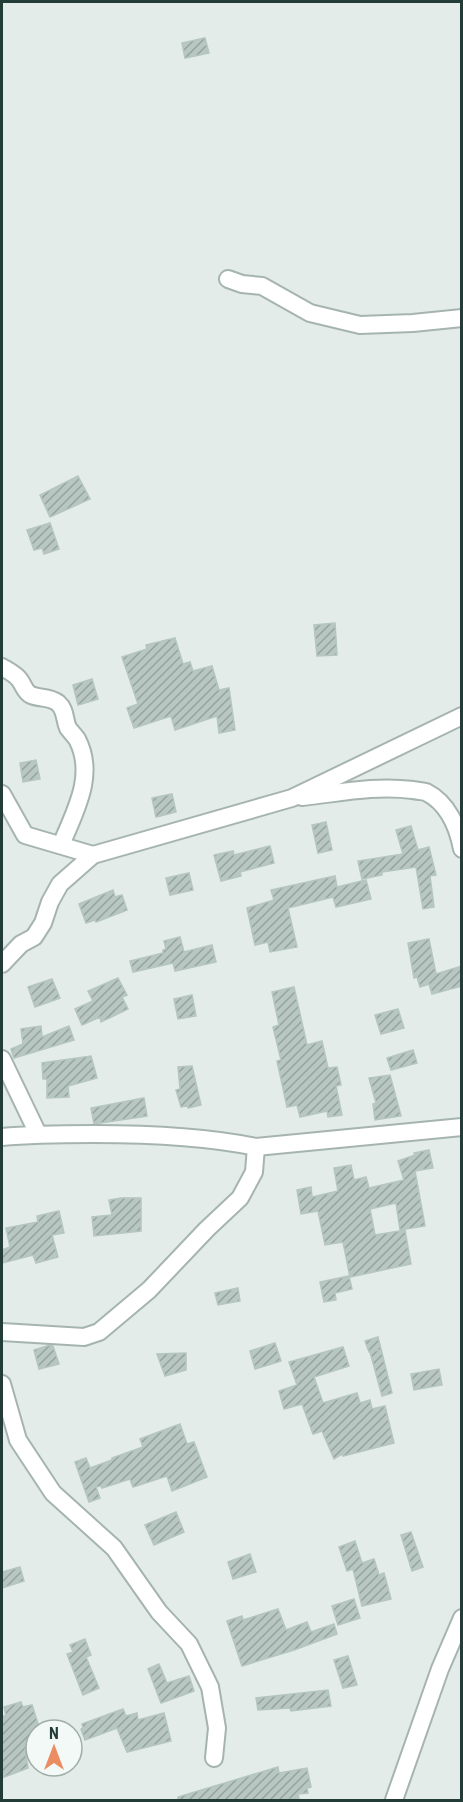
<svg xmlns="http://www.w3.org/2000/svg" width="463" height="1802" viewBox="0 0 463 1802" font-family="'Roboto Condensed',sans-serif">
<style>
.building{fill:url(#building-hatch);stroke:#b5c5c0;stroke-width:1.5}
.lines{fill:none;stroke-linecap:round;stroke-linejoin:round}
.minor-casing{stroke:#a6b4b0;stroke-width:20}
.minor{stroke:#fff;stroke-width:16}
</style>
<defs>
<pattern id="building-hatch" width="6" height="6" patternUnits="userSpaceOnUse" patternTransform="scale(1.5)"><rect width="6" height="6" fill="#b8c7c2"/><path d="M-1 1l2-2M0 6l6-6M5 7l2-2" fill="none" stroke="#95a39e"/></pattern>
</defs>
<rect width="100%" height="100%" fill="#e3ece9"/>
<g class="building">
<polygon points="205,38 209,53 185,58 182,43"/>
<polygon points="78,476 90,499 50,517 40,495"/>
<polygon points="50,523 59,549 44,554 42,548 34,550 27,530"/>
<polygon points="335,623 337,655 317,656 314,625"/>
<polygon points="175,638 183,664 190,662 193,671 212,666 219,690 229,688 235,730 219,733 217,716 175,730 171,716 134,728 127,708 138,704 122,657 147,649 146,645"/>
<polygon points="92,679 98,699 78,705 73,685"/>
<polygon points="36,760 40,779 23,782 20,763"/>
<polygon points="172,794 176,812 156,817 152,798"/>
<polygon points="326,822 332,850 318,853 312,825"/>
<polygon points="411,826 418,850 429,847 436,875 430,876 434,907 423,909 416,867 382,872 382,875 362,879 358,861 403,854 396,830"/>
<polygon points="270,846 274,863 240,872 241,876 221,881 214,855 233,851 234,855"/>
<polygon points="189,873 193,890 170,895 166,878"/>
<polygon points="335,876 337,887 366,880 371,899 336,907 333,897 288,908 297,947 270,952 268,942 255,945 247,908 274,900 271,890"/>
<polygon points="113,890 115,897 122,895 127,910 96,922 95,920 86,923 79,904"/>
<polygon points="180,937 184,952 212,945 216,962 175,971 173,963 133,972 130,961 163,953 163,950 166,949 164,941"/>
<polygon points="429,939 436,974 462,966 462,986 432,994 429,984 420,987 417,977 414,978 408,943"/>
<polygon points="118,978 127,995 122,997 128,1009 101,1022 100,1017 82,1025 75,1009 93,1001 88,991"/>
<polygon points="52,979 60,998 35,1007 28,987"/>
<polygon points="294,987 307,1045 322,1041 328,1068 337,1067 341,1085 336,1086 342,1115 328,1117 327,1111 300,1117 297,1105 287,1107 277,1061 281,1060 273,1027 279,1025 272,992"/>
<polygon points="192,995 196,1016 178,1019 174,999"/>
<polygon points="398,1009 404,1028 381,1034 375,1015"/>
<polygon points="41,1026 42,1037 69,1026 74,1040 14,1058 11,1049 23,1044 21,1029"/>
<polygon points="413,1050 417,1063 391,1070 387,1058"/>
<polygon points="91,1056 97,1078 68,1086 69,1097 47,1098 47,1079 43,1079 42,1063"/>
<polygon points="192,1066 201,1105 188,1108 188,1106 181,1107 176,1090 180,1089 178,1067"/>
<polygon points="390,1075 401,1116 375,1120 373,1104 376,1103 369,1078"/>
<polygon points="144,1098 147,1116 94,1124 91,1108"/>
<polygon points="429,1150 433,1168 415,1171 425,1226 400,1230 396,1203 370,1209 375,1235 405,1230 411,1264 350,1277 343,1242 325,1245 318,1211 301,1214 297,1190 311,1187 312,1197 338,1191 334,1168 351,1165 354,1180 366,1177 369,1188 404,1180 398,1161 415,1155 414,1153"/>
<polygon points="121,1198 141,1198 141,1231 94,1236 92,1217 112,1215 109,1200"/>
<polygon points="59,1211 64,1233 52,1235 58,1257 36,1263 33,1255 2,1263 2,1250 10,1247 6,1228 38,1222 37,1216"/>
<polygon points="349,1276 352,1289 335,1293 336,1300 324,1302 320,1282"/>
<polygon points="238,1288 240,1301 218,1305 215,1293"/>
<polygon points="378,1337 392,1393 382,1396 370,1352 379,1350 369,1352 365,1341"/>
<polygon points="275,1343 281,1361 255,1369 250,1351"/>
<polygon points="50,1345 53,1346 59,1364 39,1369 34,1350"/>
<polygon points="343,1347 349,1366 314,1377 323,1403 357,1393 360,1403 370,1400 372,1409 385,1406 394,1443 343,1456 342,1454 334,1459 322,1431 313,1434 302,1404 284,1409 279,1391 297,1385 289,1362"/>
<polygon points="186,1353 186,1370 165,1376 157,1354"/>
<polygon points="439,1369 442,1385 414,1390 411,1374"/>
<polygon points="180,1424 187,1444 194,1442 207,1477 172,1491 167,1476 133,1487 130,1479 102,1488 101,1486 96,1487 100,1498 89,1502 75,1462 86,1458 90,1468 112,1460 112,1458 143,1447 140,1439"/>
<polygon points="176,1512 184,1532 154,1545 145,1525"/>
<polygon points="411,1532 423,1567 412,1571 401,1535"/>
<polygon points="355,1541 362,1563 374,1559 379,1575 384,1573 391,1599 362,1606 353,1569 347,1571 339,1547"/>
<polygon points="250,1554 256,1572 233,1579 228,1562"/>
<polygon points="20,1567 24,1581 2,1588 2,1572"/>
<polygon points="354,1599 360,1618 338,1625 332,1606"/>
<polygon points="278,1609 286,1630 307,1622 311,1632 334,1624 337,1634 294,1650 242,1666 227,1621 242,1616 243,1620"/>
<polygon points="85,1639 91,1655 86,1657 99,1688 83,1695 67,1654 73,1652 70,1645"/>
<polygon points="348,1656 357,1685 343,1688 334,1660"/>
<polygon points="159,1664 167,1683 189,1676 194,1691 161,1703 148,1669"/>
<polygon points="328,1690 331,1706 291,1711 290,1708 258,1710 256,1698"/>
<polygon points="21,1702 23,1707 32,1705 40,1730 36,1730 36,1745 25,1749 28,1768 2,1778 2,1716 6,1716 4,1707"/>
<polygon points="123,1709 126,1716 137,1713 138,1720 164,1713 171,1741 127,1752 117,1728 85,1740 81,1729 83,1728 82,1724"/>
<polygon points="278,1767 279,1773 307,1768 311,1787 307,1788 308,1793 298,1794 299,1798 283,1800 178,1800 178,1797"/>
</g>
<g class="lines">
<g class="minor-casing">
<g id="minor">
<polyline points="228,279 242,284 262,286 310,313 360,325 413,323 462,318"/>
<path d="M2,667C7,670 13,673 17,677C23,682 24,692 31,695C40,699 49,696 58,703C66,710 64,719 68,728C71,732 74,735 77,739C96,775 75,811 61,845"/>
<polyline points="2,794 25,835 93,855"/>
<path d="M302,797C339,793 375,785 413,790C417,791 423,791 426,792C448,803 458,828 462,849"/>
<polyline points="2,964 21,944 34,937 43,923 50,902 60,884 93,855 292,798 462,716"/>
<polyline points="2,1059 38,1134"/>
<path d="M2,1137C33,1134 63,1134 94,1134C148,1134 203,1136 256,1147L462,1127"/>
<polyline points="2,1332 84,1337 99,1332 149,1290 207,1229 240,1198 254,1172 256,1147"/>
<polyline points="2,1384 18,1440 53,1493 114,1548 159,1612 189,1644 210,1687 217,1728 214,1758"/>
<polyline points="394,1800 440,1669 462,1618"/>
</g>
</g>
<use href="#minor" class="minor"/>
</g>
<rect width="463" height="1802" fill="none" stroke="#233c37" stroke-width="6"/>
<g transform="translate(54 1748)"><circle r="28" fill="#f3f9f6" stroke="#a0adaa" stroke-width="1.5"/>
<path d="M0-4.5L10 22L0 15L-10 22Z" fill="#eb8d62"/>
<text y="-9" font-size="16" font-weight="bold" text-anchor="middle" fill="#233c37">N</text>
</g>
</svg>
